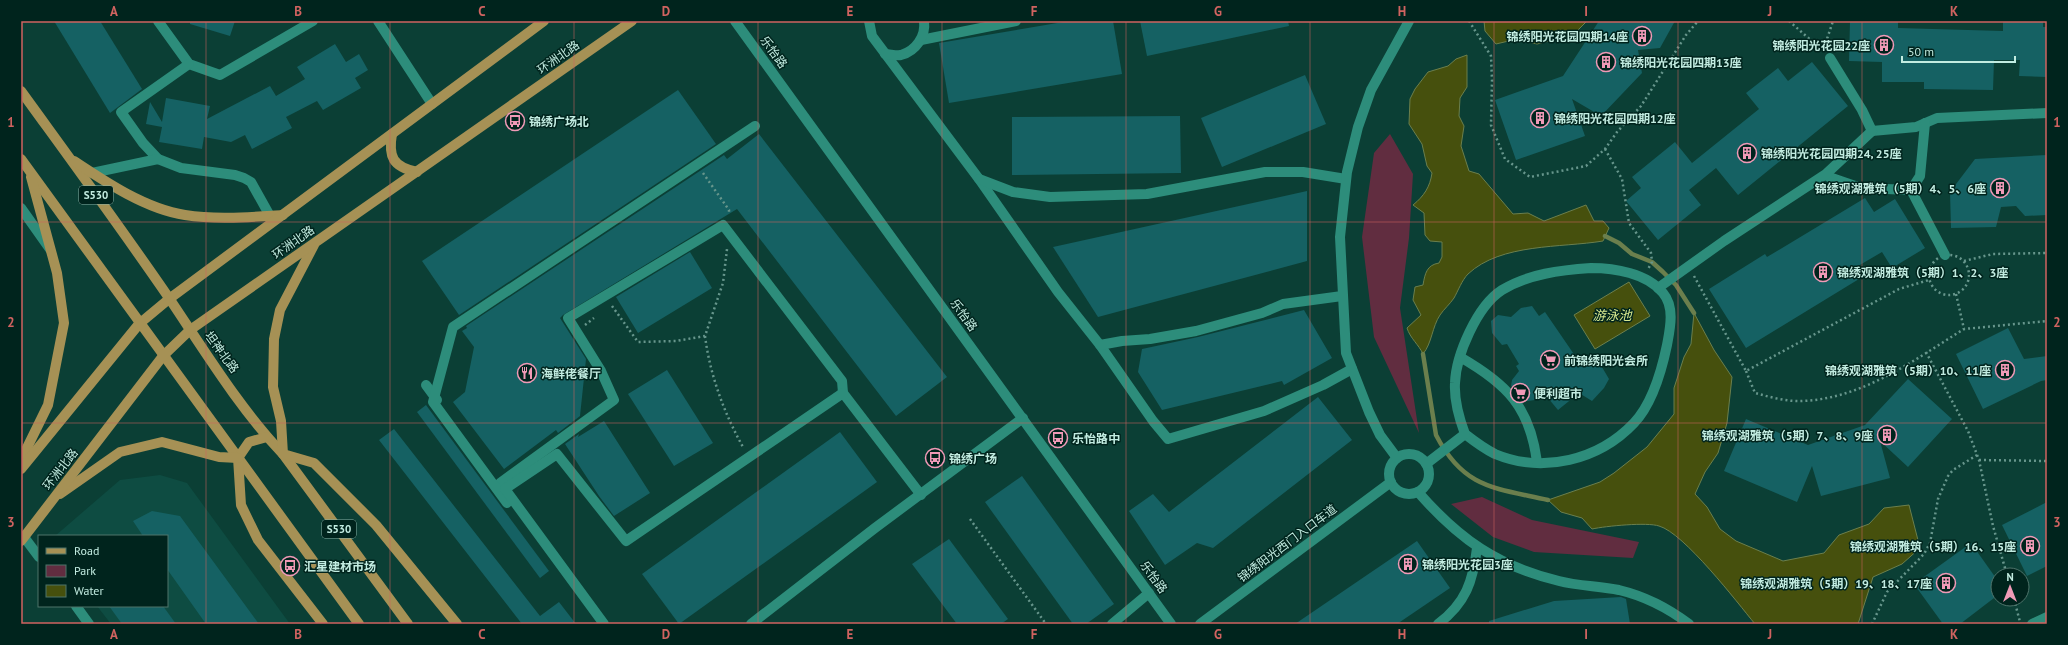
<svg xmlns="http://www.w3.org/2000/svg" width="2068" height="645" viewBox="0 0 2068 645" font-family="'PT Sans','Noto Sans SC',sans-serif">
<style>
.built{fill:#0e4c42}
.green{fill:#612d40}
.water{fill:#46500d;stroke:#6b7f4d}
.lines{fill:none;stroke-linecap:round;stroke-linejoin:round}
.stream{stroke:#6b7f4d;stroke-width:4.5}
.building{fill:#156163}
.path{stroke:#67968c;stroke-width:2.5;stroke-dasharray:2 3;stroke-linecap:butt}
.minor{stroke:#2d8d7b;stroke-width:10}
.major{stroke:#a69155;stroke-width:10}
.grid{fill:none;stroke:#d06360;stroke-width:1;stroke-opacity:0.55}
.labels{text-anchor:middle;dominant-baseline:central;stroke-width:3;stroke-linejoin:round;paint-order:stroke}
.shield{fill:#00241d;stroke:#88b0a6;stroke-width:1}
.shield-label{font-size:11px;font-weight:bold;fill:#c2ece1}
.poi-label{font-size:12px;font-weight:bold;fill:#c2ece1;stroke:#00241d;text-anchor:start}
.street-label{font-size:12px;fill:#c2ece1;stroke:#00241d}
.water-label{font-size:13px;font-style:italic;fill:#d9ea8f;stroke:#00241d}
.neatline{fill:none;stroke:#d06360;stroke-width:1.5}
.grid-label{font-size:13px;text-anchor:middle;font-weight:bold;fill:#d06360}
</style>
<rect width="100%" height="100%" fill="#0b3f35"/>
<polygon class="built" points="160,475 187,483 290,624 111,624 97,606 167,606 167,536 55,536 120,480"/>
<g class="green">
<polygon points="1390,134 1413,174 1409,238 1400,308 1419,433 1374,337 1362,237 1374,153"/>
<polygon points="1482,497 1532,520 1639,542 1633,558 1534,552 1493,537 1451,504"/>
</g>
<g class="water">
<polygon points="1484,21 1587,21 1574,34 1557,39 1537,44 1517,39 1496,44 1485,31"/>
<path d="M1467,55V87L1460,98L1459,116L1464,126L1461,146L1469,171L1479,174L1513,214L1528,213L1544,221L1586,205L1594,221H1603L1609,228L1603,241C1561,248 1501,243 1468,274C1462,280 1458,291 1454,298C1450,304 1444,309 1440,315C1432,327 1432,343 1423,354C1419,345 1410,338 1407,328L1421,315L1413,300L1415,287L1423,285C1425,273 1427,265 1439,263L1442,257V242L1430,241L1425,235L1424,213L1413,205C1424,196 1430,187 1432,173L1427,166L1422,144L1409,124L1410,99L1415,89L1428,72L1448,66L1456,59Z"/>
<polygon points="1629,282 1650,316 1595,349 1574,315"/>
<path d="M1694,313L1714,350L1732,377L1727,423L1718,453L1705,472L1695,494L1707,507L1720,529L1736,541L1783,561L1824,553L1839,535L1869,524L1884,508L1909,505L1920,548L1902,564L1873,577L1858,624H1755C1737,602 1684,533 1659,526C1647,522 1606,526 1592,529L1582,518L1561,512L1548,500L1600,482L1614,473L1647,447L1674,414V388L1684,357L1691,344Z"/>
</g>
<g class="lines">
<g class="stream">
<polyline points="1605,236 1619,243 1632,254 1652,262 1663,272 1676,285 1694,313"/>
<path d="M1423,354L1436,435C1464,489 1495,488 1548,500"/>
</g>
</g>
<g class="building">
<polygon points="54,21 100,21 142,89 110,113"/>
<polygon points="190,21 235,21 230,36 190,24"/>
<polygon points="1069,21 1113,21 1122,74 949,103 939,43"/>
<polygon points="1140,21 1288,21 1289,26 1147,56"/>
<polygon points="1599,21 1675,21 1660,48 1638,50 1642,73 1601,116 1572,99 1585,136 1516,160 1495,100 1563,76"/>
<polygon points="1850,21 1898,21 1898,28 2003,31 2003,21 2043,21 2043,27 2047,27 2047,77 2019,76 2020,60 1994,60 1993,90 1924,89 1924,82 1882,82 1882,62 1849,61"/>
<polygon points="335,44 346,62 359,54 368,70 355,78 361,88 323,110 317,101 286,117 292,128 252,149 245,135 231,142 204,137 202,149 159,142 162,127 146,124 150,102 162,122 166,98 210,106 207,119 270,86 276,96 305,79 297,67"/>
<polygon points="1812,62 1848,106 1738,195 1716,168 1689,190 1701,205 1658,240 1626,201 1641,188 1632,177 1675,142 1692,163 1759,109 1746,93 1778,68 1788,81"/>
<polygon points="1305,75 1326,124 1222,167 1201,118"/>
<polygon points="678,90 716,144 459,315 422,261"/>
<polygon points="1180,116 1181,173 1012,175 1012,117"/>
<polygon points="759,134 947,377 896,416 737,209 563,315 560,318 586,359 580,416 558,433 556,430 504,469 453,402 465,392 474,347 462,331 467,328 466,326 724,155 727,159"/>
<polygon points="2047,155 2047,215 2025,216 2016,206 2001,207 1996,227 1951,228 1950,192 1975,159"/>
<polygon points="1307,191 1307,261 1098,317 1053,247"/>
<polygon points="1865,198 1874,212 1895,199 1925,248 1892,268 1882,252 1853,269 1859,279 1746,348 1709,289 1765,254 1767,257"/>
<polygon points="690,252 712,288 638,333 616,297"/>
<polygon points="1532,306 1539,316 1545,312 1580,363 1599,362 1609,379 1604,388 1592,401 1579,393 1558,410 1548,398 1528,401 1522,400 1511,386 1512,380 1519,371 1516,366 1519,364 1507,344 1502,345 1492,333 1491,321 1498,315 1511,317 1521,308"/>
<polygon points="1304,310 1332,358 1284,385 1282,381 1162,410 1138,372 1142,349 1198,337"/>
<polygon points="2008,328 2024,359 2047,356 2047,380 2041,381 1983,409 1956,354"/>
<polygon points="667,370 713,443 674,466 628,394"/>
<polygon points="1908,379 1952,419 1908,467 1880,441 1890,478 1821,496 1812,466 1797,502 1724,471 1746,419 1808,445 1865,425"/>
<polygon points="1318,397 1352,440 1213,548 1197,543 1165,565 1129,511 1153,494 1169,512"/>
<polygon points="426,405 549,571 540,578 417,412"/>
<polygon points="604,421 650,493 614,516 599,496 565,444 579,434 578,437"/>
<polygon points="394,429 540,616 559,602 576,624 522,624 379,440"/>
<polygon points="840,432 877,482 679,624 642,574"/>
<polygon points="1022,476 1114,604 1086,624 1073,624 985,502"/>
<polygon points="2047,502 2047,566 2027,576 2002,525"/>
<polygon points="152,511 180,516 259,624 206,624 167,569 167,536 143,536 133,521"/>
<polygon points="949,539 1008,619 1001,624 957,624 912,564"/>
<polygon points="1417,541 1450,588 1397,624 1295,624"/>
<polygon points="1971,543 1998,581 1998,595 1960,624 1943,624 1914,584"/>
<polygon points="1621,597 1626,599 1630,624 1489,624 1489,621 1554,601"/>
<polygon points="109,606 163,606 176,624 122,624"/>
</g>
<g class="lines">
<g class="path">
<polyline points="1469,21 1491,56 1492,80 1491,125 1505,159 1530,177 1586,166 1605,149 1617,132 1641,106 1686,35 1698,21"/>
<polyline points="1789,21 1822,50"/>
<polyline points="1828,48 1826,42 1833,21"/>
<polyline points="1605,149 1622,179 1629,223 1651,253 1652,262 1648,269"/>
<polyline points="703,173 729,210 729,214"/>
<circle cx="1949" cy="275" r="20"/>
<polyline points="1964,261 1993,254 2047,253"/>
<polyline points="1694,276 1746,371 1899,289 1929,280"/>
<polyline points="1956,294 1964,329 2047,321"/>
<polyline points="612,306 638,342 676,341 705,336 723,283 727,249"/>
<polyline points="585,325 594,318"/>
<path d="M705,336C710,375 724,413 743,447"/>
<polyline points="1926,352 1968,431 1979,460 1993,526 2007,575"/>
<path d="M1746,371L1755,393C1770,397 1787,402 1803,401C1864,398 1914,360 1964,329"/>
<polyline points="1979,460 2047,461"/>
<polyline points="970,519 1046,624"/>
<polyline points="2014,599 2020,622"/>
<polyline points="1872,624 1887,592 1924,554 1930,543 1938,499 1948,476 1953,470 1977,455"/>
</g>
<g class="minor">
<polyline points="158,21 189,64 220,75 313,21"/>
<polyline points="378,21 432,104"/>
<polyline points="735,21 1171,624"/>
<polyline points="869,21 872,36 979,179 1058,292 1100,345 1153,421 1168,439 1264,411 1323,385 1352,369"/>
<polyline points="921,40 1016,21"/>
<path d="M885,54C890,54 896,56 901,55C916,51 926,36 924,21"/>
<polyline points="189,64 121,112 143,143 158,159 181,168 235,175 244,178 251,182 270,216"/>
<polyline points="1872,131 1916,127 1937,118 2047,113"/>
<polyline points="92,173 158,159"/>
<polyline points="1829,177 1861,188 1911,190 1920,176 1925,123"/>
<polyline points="979,179 1013,192 1050,197 1147,194 1265,172 1303,172 1346,179"/>
<polyline points="1911,190 1945,255"/>
<polyline points="21,208 50,249"/>
<path d="M1591,268C1614,268 1647,273 1663,293C1675,307 1670,329 1667,345C1662,369 1652,404 1634,423C1599,460 1543,474 1495,454C1485,449 1474,441 1465,434C1459,418 1454,400 1455,383C1456,355 1477,306 1502,290C1528,274 1561,270 1591,268Z"/>
<polyline points="1658,288 1724,241 1826,174 1872,131 1862,110 1830,58"/>
<polyline points="1100,345 1122,341 1150,339 1196,331 1262,313 1283,304 1342,296"/>
<path d="M1460,357C1507,384 1530,407 1537,462"/>
<polyline points="426,385 437,400"/>
<circle cx="1409" cy="474" r="20"/>
<polyline points="1397,458 1380,435 1369,412 1346,353 1340,237 1347,172 1358,127 1371,90 1409,21"/>
<polyline points="1426,464 1465,434"/>
<polyline points="500,483 614,400 601,371 568,318 723,225 842,381 843,393"/>
<path d="M1418,492C1459,539 1497,566 1559,581C1578,586 1599,586 1619,590C1644,596 1668,608 1689,624"/>
<polyline points="507,503 433,402 453,327 755,126"/>
<polyline points="24,537 39,557"/>
<polyline points="76,606 89,624"/>
<polyline points="604,624 505,489 557,454 626,541 843,393 921,495"/>
<polyline points="751,624 875,528 1023,418"/>
<polyline points="1112,624 1149,593"/>
<polyline points="1200,624 1391,482"/>
<path d="M1438,624C1466,603 1473,581 1477,548"/>
<polyline points="2032,624 2047,617"/>
</g>
<g class="major">
<path d="M21,91C71,160 121,228 169,298C204,350 240,409 283,454L408,624"/>
<path d="M392,134C388,157 393,167 417,172"/>
<polyline points="21,159 359,624"/>
<path d="M74,161C107,183 146,209 185,215C217,220 250,217 283,215"/>
<polyline points="314,245 280,310 274,339 273,387 281,421 283,454 314,463 376,525 457,624"/>
<polyline points="267,437 249,442 238,458 241,505 258,540 323,624"/>
<polyline points="21,460 48,405 64,323 57,273 31,177"/>
<polyline points="21,469 139,324 169,299 544,21"/>
<polyline points="60,494 120,452 162,442 219,457 238,458"/>
<polyline points="21,541 163,356 190,330 632,21"/>
</g>
</g>
<path class="grid" d="M206,21V624M390,21V624M574,21V624M758,21V624M942,21V624M1126,21V624M1310,21V624M1494,21V624M1678,21V624M1862,21V624M21,222H2047M21,423H2047"/>
<defs>
<g id="building-ring" transform="scale(1)"><circle r="9.5" fill="#00241d" stroke="#f09ab7" stroke-width="1.5"/><path d="M-4-6H4V6H1V3H-1V6H-4ZM-2.5-4.3h1.7v1.8h-1.7ZM.8-4.3h1.7v1.8H.8ZM-2.5-1h1.7V.8h-1.7ZM.8-1h1.7V.8H.8Z" fill="#f09ab7"/></g>
<g id="bus-ring" transform="scale(1)"><circle r="9.5" fill="#00241d" stroke="#f09ab7" stroke-width="1.5"/><path d="M-5-6H5V4H4V6H2V4H-2V6H-4V4H-5ZM-3.5-4V0h7V-4ZM-3.5 1.2v1.5H-2V1.2ZM2 1.2v1.5H3.5V1.2Z" fill="#f09ab7"/></g>
<g id="supermarket-ring" transform="scale(1)"><circle r="9.5" fill="#00241d" stroke="#f09ab7" stroke-width="1.5"/><path d="M-6-5.5h2.5l.6 2H6L4.5 2H-2.5L-4.4-4H-6ZM-1.5 3.2a1.3 1.3 0 1 0 .1 0ZM3 3.2a1.3 1.3 0 1 0 .1 0Z" fill="#f09ab7"/></g>
<g id="restaurant-ring" transform="scale(1)"><circle r="9.5" fill="#00241d" stroke="#f09ab7" stroke-width="1.5"/><path d="M-5-6h1v4h1v-4h1v4h1v-4h1v5L-1.5 .5V6h-2V.5L-5-1ZM5-6V6H3V1.5H1.5Q1.5-4 5-6Z" fill="#f09ab7"/></g>
</defs>
<g fill-rule="evenodd">
<use href="#building-ring" x="1642" y="36"/>
<use href="#building-ring" x="1884" y="45"/>
<use href="#building-ring" x="1606" y="62"/>
<use href="#building-ring" x="1540" y="118"/>
<use href="#bus-ring" x="515" y="121"/>
<use href="#building-ring" x="1747" y="153"/>
<use href="#building-ring" x="2000" y="188"/>
<use href="#building-ring" x="1823" y="272"/>
<use href="#supermarket-ring" x="1550" y="360"/>
<use href="#building-ring" x="2005" y="370"/>
<use href="#restaurant-ring" x="527" y="373"/>
<use href="#supermarket-ring" x="1520" y="393"/>
<use href="#building-ring" x="1887" y="435"/>
<use href="#bus-ring" x="1058" y="438"/>
<use href="#bus-ring" x="935" y="458"/>
<use href="#building-ring" x="2030" y="546"/>
<use href="#building-ring" x="1408" y="564"/>
<use href="#bus-ring" x="290" y="566"/>
<use href="#building-ring" x="1946" y="583"/>
</g>
<g class="labels">
<g class="shield">
<rect x="79" y="186" width="34" height="18" rx="3"/>
<rect x="322" y="520" width="34" height="18" rx="3"/>
</g>
<g class="shield-label">
<text x="96" y="195">S530</text>
<text x="339" y="529">S530</text>
</g>
<g class="poi-label">
<text x="1628" y="36" text-anchor="end">锦绣阳光花园四期14座</text>
<text x="1870" y="45" text-anchor="end">锦绣阳光花园22座</text>
<text x="1620" y="62">锦绣阳光花园四期13座</text>
<text x="1554" y="118">锦绣阳光花园四期12座</text>
<text x="529" y="121">锦绣广场北</text>
<text x="1761" y="153">锦绣阳光花园四期24, 25座</text>
<text x="1986" y="188" text-anchor="end">锦绣观湖雅筑（5期）4、5、6座</text>
<text x="1837" y="272">锦绣观湖雅筑（5期）1、2、3座</text>
<text x="1564" y="360">前锦绣阳光会所</text>
<text x="1991" y="370" text-anchor="end">锦绣观湖雅筑（5期）10、11座</text>
<text x="541" y="373">海鲜佬餐厅</text>
<text x="1534" y="393">便利超市</text>
<text x="1873" y="435" text-anchor="end">锦绣观湖雅筑（5期）7、8、9座</text>
<text x="1072" y="438">乐怡路中</text>
<text x="949" y="458">锦绣广场</text>
<text x="2016" y="546" text-anchor="end">锦绣观湖雅筑（5期）16、15座</text>
<text x="1422" y="564">锦绣阳光花园3座</text>
<text x="304" y="566">汇星建材市场</text>
<text x="1932" y="583" text-anchor="end">锦绣观湖雅筑（5期）19、18、17座</text>
</g>
<g class="street-label">
<text transform="translate(774 52) rotate(54)">乐怡路</text>
<text transform="translate(558 57) rotate(-35)">环洲北路</text>
<text transform="translate(293 242) rotate(-35)">环洲北路</text>
<text transform="translate(964 315) rotate(54)">乐怡路</text>
<text transform="translate(222 352) rotate(54)">坦神北路</text>
<text transform="translate(60 469) rotate(-52)">环洲北路</text>
<text transform="translate(1287 543) rotate(-37)">锦绣阳光西门入口车道</text>
<text transform="translate(1154 577) rotate(54)">乐怡路</text>
</g>
<g class="water-label">
<text x="1612" y="315">游泳池</text>
</g>
</g>
<rect width="2068" height="645" fill="none" stroke="#00241d" stroke-width="44"/>
<rect x="38" y="535" width="130" height="72" fill="#00241d" stroke="#4e746b"/>
<rect x="46" y="548" width="20" height="6" fill="#a69155" stroke="#4e746b"/>
<text x="74" y="555" font-size="12" fill="#c2ece1">Road</text>
<rect x="46" y="565" width="20" height="12" fill="#612d40" stroke="#4e746b"/>
<text x="74" y="575" font-size="12" fill="#c2ece1">Park</text>
<rect x="46" y="585" width="20" height="12" fill="#46500d" stroke="#4e746b"/>
<text x="74" y="595" font-size="12" fill="#c2ece1">Water</text>
<g transform="translate(2010 587)"><circle r="19" fill="#00241d" stroke="#4e746b"/>
<path d="M0-3L7 15L0 10L-7 15Z" fill="#f09ab7"/>
<text y="-6" font-size="11" font-weight="bold" text-anchor="middle" fill="#c2ece1">N</text>
</g>
<path d="M1902 56v6h113v-6" fill="none" stroke="#c2ece1" stroke-width="2"/>
<text x="1908" y="56" font-size="12" fill="#c2ece1" stroke="#00241d" stroke-width="3" paint-order="stroke">50 m</text>
<rect x="22" y="22" width="2024" height="601" class="neatline"/>
<g class="grid-label">
<text x="114" y="16">A</text>
<text x="298" y="16">B</text>
<text x="482" y="16">C</text>
<text x="666" y="16">D</text>
<text x="850" y="16">E</text>
<text x="1034" y="16">F</text>
<text x="1218" y="16">G</text>
<text x="1402" y="16">H</text>
<text x="1586" y="16">I</text>
<text x="1770" y="16">J</text>
<text x="1954" y="16">K</text>
<text x="11" y="127">1</text>
<text x="2057" y="127">1</text>
<text x="11" y="327">2</text>
<text x="2057" y="327">2</text>
<text x="11" y="527">3</text>
<text x="2057" y="527">3</text>
<text x="114" y="639">A</text>
<text x="298" y="639">B</text>
<text x="482" y="639">C</text>
<text x="666" y="639">D</text>
<text x="850" y="639">E</text>
<text x="1034" y="639">F</text>
<text x="1218" y="639">G</text>
<text x="1402" y="639">H</text>
<text x="1586" y="639">I</text>
<text x="1770" y="639">J</text>
<text x="1954" y="639">K</text>
</g>
</svg>
